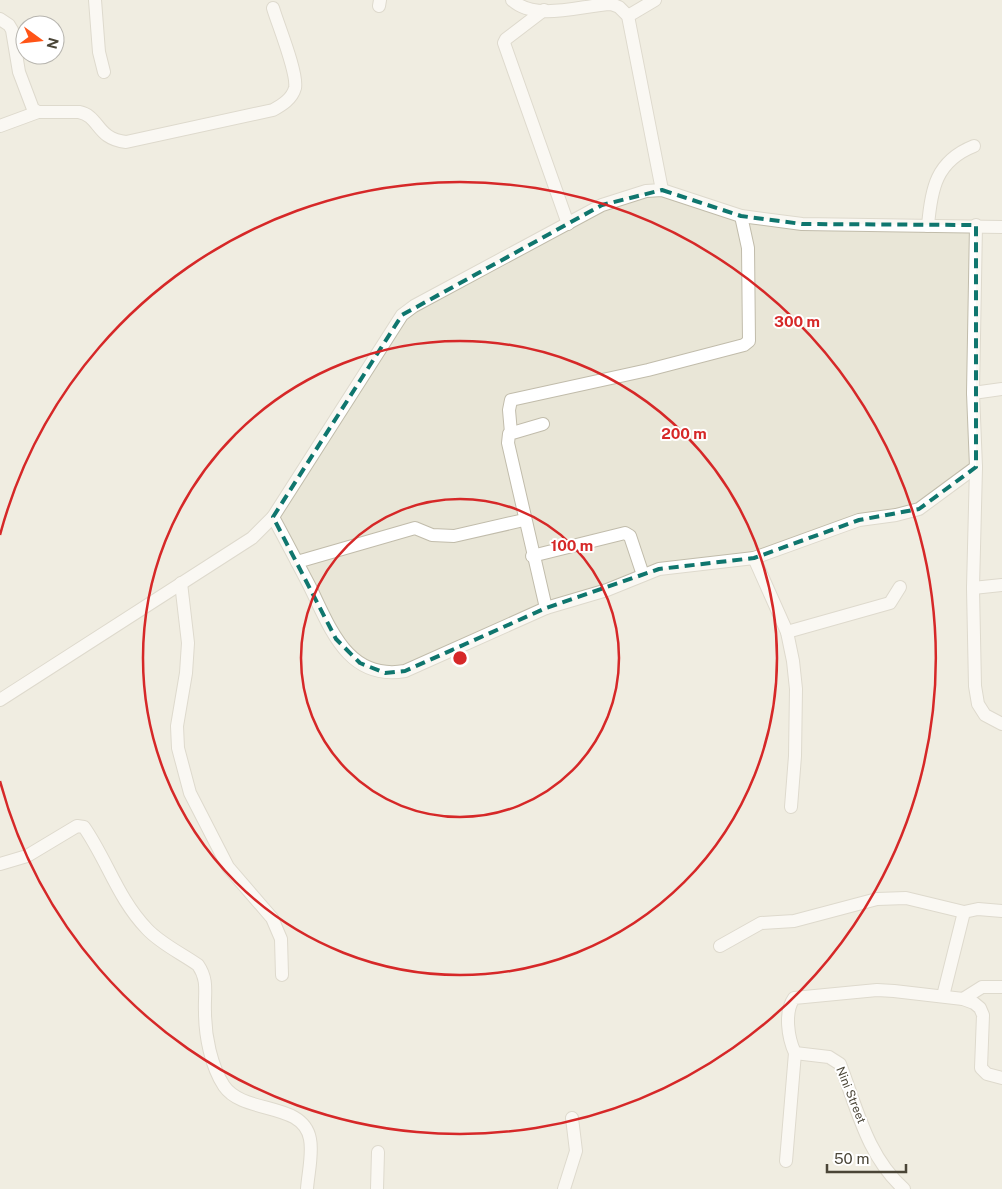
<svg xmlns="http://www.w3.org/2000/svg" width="1002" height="1189" viewBox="0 0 1002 1189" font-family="'Public Sans',sans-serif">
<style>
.residential{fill:#e9e6d7;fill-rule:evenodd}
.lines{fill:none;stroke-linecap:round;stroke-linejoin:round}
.minor-casing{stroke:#c1bcab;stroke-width:14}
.minor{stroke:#fff;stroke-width:12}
.marked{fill:none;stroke:#0f766e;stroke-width:4;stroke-dasharray:10 6;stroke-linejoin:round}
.ring{fill:none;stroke:#d62828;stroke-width:2.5}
.labels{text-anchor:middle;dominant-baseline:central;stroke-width:4;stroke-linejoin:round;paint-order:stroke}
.street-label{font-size:12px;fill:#4a4537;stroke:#fff}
.centre{fill:#d62828;stroke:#fff;stroke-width:2.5}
.ring-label{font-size:15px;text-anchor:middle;font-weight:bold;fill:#d62828;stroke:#fff;stroke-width:4;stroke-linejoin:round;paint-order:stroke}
</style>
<rect width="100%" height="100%" fill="#f5f3ea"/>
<path class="residential" d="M0,0H1002V1189H0ZM25,25H55V55H25Z"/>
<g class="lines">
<g class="minor-casing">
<g id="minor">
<polyline points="95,0 99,52 104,72"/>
<path d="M512,0C536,22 582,5 611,4L619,7L628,16L662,190"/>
<polyline points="379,6 380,0"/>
<polyline points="544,10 506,39 504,43 568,224"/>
<polyline points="628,16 655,0"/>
<polyline points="0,19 9,25 12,30 19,72 33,109 38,112"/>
<path d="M0,126L38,112H79C100,116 96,139 126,142L273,110C282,105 292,99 295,88C298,73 278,25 273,8"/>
<path d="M928,226C931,189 936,161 974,146"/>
<polyline points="973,393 1002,389"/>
<polyline points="543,424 509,434 508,443 546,608"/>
<polyline points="511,433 509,410 511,400 648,370 744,345 749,341 748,248 741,216"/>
<polyline points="976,467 973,588 975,686 978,704 985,715 1002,724"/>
<path d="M273,517C285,539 297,562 309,585C330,627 347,681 405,671L546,608L607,590L659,569L754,558L859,520L896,515L919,509L976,467L973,393L976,225"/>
<polyline points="532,556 625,533 630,536 643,575"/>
<polyline points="754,558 787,632 793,661 796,689 795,756 791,807"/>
<polyline points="297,562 415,528 432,535 454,536 524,520"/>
<polyline points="181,583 188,643 186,673 177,726 178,748 190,793 228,867 272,918 281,939 282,975"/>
<polyline points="973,588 1002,585"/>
<polyline points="787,632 890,603 900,587"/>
<polyline points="0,700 252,538 273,517 402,315 414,306 602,205 646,191 662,190 741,216 802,224 1002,227"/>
<path d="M0,864L27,856L77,826L84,827C107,860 118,899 147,929C161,944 181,953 198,965C209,981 204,994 205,1012C205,1036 211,1066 224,1086C244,1115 303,1101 310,1139C313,1154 308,1174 307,1189"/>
<polyline points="720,946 761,923 794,921 877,899 906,898 964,912"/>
<polyline points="943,996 964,912 978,909 1002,911"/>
<polyline points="963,999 982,987 1002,987"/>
<path d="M795,1053L829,1057L840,1064C857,1108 867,1156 904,1189"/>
<path d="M786,1161L795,1053C788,1038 784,1012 794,998L877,990L894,991L963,999L974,1003L980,1008L983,1015L981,1068L987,1074L1002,1078"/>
<polyline points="377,1189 378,1152"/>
<polyline points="564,1189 576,1151 572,1118"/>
</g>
</g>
<use href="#minor" class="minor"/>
</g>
<path d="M0 0H1002V1189H0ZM662,190L741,216L802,224L976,225V467L919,509L859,520L754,558L659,569L546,608L405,671L385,673L360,663L336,639L273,517L402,315L602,205Z" fill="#f5f3ea" fill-opacity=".55" fill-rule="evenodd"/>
<path class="marked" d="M662,190L741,216L802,224L976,225V467L919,509L859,520L754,558L659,569L546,608L405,671L385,673L360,663L336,639L273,517L402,315L602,205Z"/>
<g class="ring">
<circle cx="460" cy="658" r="159"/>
<circle cx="460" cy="658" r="317"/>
<path d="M0 535A476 476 0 1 1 0 781"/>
</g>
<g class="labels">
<g class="street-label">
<text transform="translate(851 1095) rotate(68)">Nini Street</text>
</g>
</g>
<circle cx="460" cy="658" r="8" class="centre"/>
<g class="ring-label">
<text x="797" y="327">300 m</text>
<text x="684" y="439">200 m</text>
<text x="572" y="551">100 m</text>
</g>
<g transform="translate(40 40) rotate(105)"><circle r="24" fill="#ffffff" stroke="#b7b5af"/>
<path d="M0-4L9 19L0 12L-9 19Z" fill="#ff5417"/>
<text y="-8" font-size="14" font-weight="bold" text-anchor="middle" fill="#4a4537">N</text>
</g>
<path d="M827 1164v8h79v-8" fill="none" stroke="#4a4537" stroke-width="2.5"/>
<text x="834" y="1164" font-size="15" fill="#4a4537" stroke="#ffffff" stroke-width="4" paint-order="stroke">50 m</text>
</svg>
